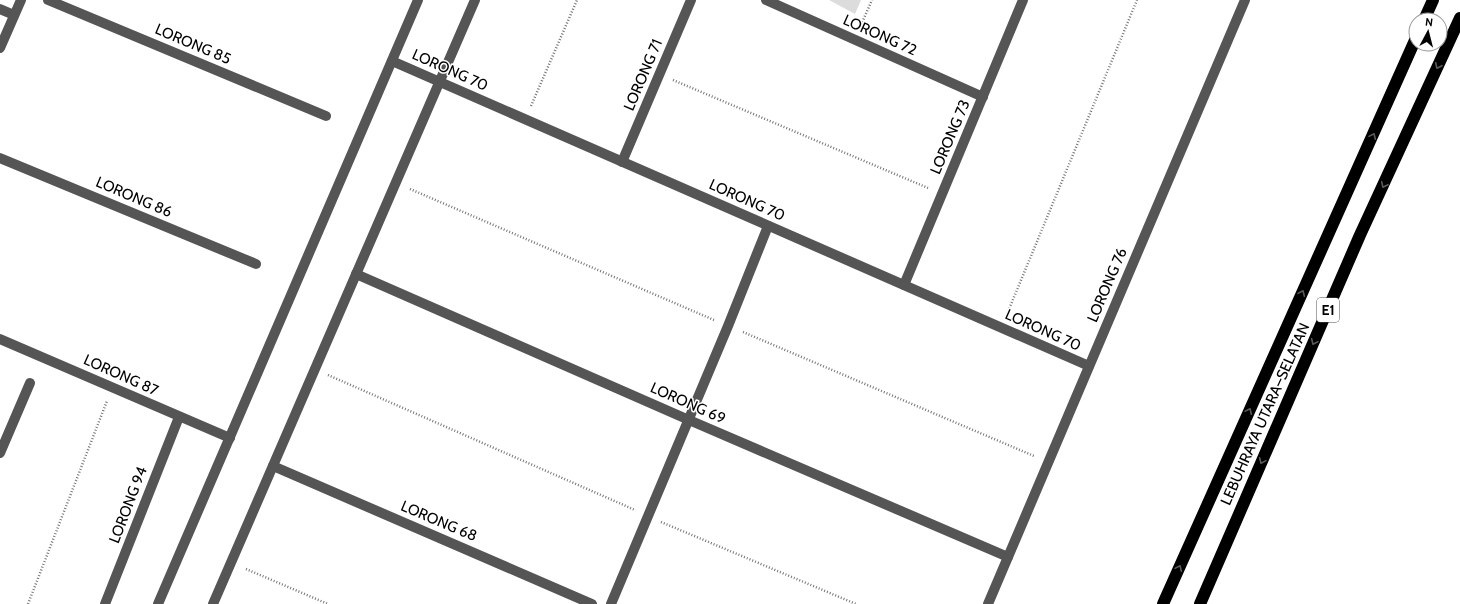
<svg xmlns="http://www.w3.org/2000/svg" width="1460" height="604" viewBox="0 0 1460 604" font-family="Cabin,sans-serif">
<style>
.green{fill:#dcdcdc}
.lines{fill:none;stroke-linecap:round;stroke-linejoin:round}
.path{stroke:#777;stroke-width:2.5;stroke-dasharray:1 2;stroke-linecap:butt}
.minor{stroke:#555;stroke-width:10}
.highway{stroke:#000;stroke-width:12}
.oneway{stroke:#595959}
.labels{text-anchor:middle;dominant-baseline:central;stroke-width:3;stroke-linejoin:round;paint-order:stroke}
.shield{fill:#fff;stroke:#4c4c4c;stroke-width:1}
.shield-label{font-size:14px;font-weight:bold;fill:#000}
.street-label{font-size:15px;fill:#000;stroke:#fff}
</style>
<rect width="100%" height="100%" fill="#fff"/>
<polygon class="green" points="829,0 861,0 855,14"/>
<g class="lines">
<g class="path">
<polyline points="861,25 872,0"/>
<polyline points="673,80 928,188"/>
<polyline points="531,106 577,0"/>
<polyline points="410,189 714,320"/>
<polyline points="1007,314 1137,0"/>
<polyline points="743,332 1034,456"/>
<polyline points="328,375 635,510"/>
<polyline points="661,522 856,604"/>
<polyline points="246,569 328,604"/>
<polyline points="28,604 107,401"/>
</g>
<g class="minor">
<polyline points="48,0 326,116"/>
<polyline points="766,0 983,97"/>
<polyline points="0,9 14,15"/>
<polyline points="0,48 21,0"/>
<polyline points="392,61 1089,366"/>
<polyline points="0,158 256,264"/>
<polyline points="622,162 691,0"/>
<polyline points="356,274 689,420 1008,557"/>
<polyline points="904,285 1023,0"/>
<polyline points="0,339 230,438"/>
<polyline points="0,453 30,383"/>
<polyline points="273,466 592,604"/>
<polyline points="105,604 179,417"/>
<polyline points="158,604 418,0"/>
<polyline points="213,604 475,0"/>
<polyline points="611,604 728,326 768,226"/>
<path d="M988,604C1074,403 1159,201 1245,0"/>
</g>
<g class="highway">
<polyline points="1424,20 1433,0"/>
<polyline points="1163,604 1416,38"/>
<polyline points="1200,604 1360,235 1460,18"/>
</g>
</g>
<defs><path id="oneway-chevron" d="M-2-3.5L2.5 0L-2 3.5" fill="none" stroke-width="1.6" stroke-linecap="round" stroke-linejoin="round"/></defs>
<g class="oneway">
<use href="#oneway-chevron" transform="translate(1438 66) rotate(115)"/>
<use href="#oneway-chevron" transform="translate(1373 136) rotate(-66)"/>
<use href="#oneway-chevron" transform="translate(1384 185) rotate(115)"/>
<use href="#oneway-chevron" transform="translate(1302 293) rotate(-66)"/>
<use href="#oneway-chevron" transform="translate(1314 342) rotate(114)"/>
<use href="#oneway-chevron" transform="translate(1249 411) rotate(-66)"/>
<use href="#oneway-chevron" transform="translate(1262 461) rotate(114)"/>
<use href="#oneway-chevron" transform="translate(1179 568) rotate(-66)"/>
</g>
<g class="labels">
<rect class="shield" x="1317" y="298" width="22" height="24" rx="3"/>
<g class="shield-label">
<text x="1328" y="310">E1</text>
</g>
<g class="street-label">
<text transform="translate(880 35) rotate(24)">LORONG 72</text>
<text transform="translate(193 44) rotate(23)">LORONG 85</text>
<text transform="translate(450 70) rotate(24)">LORONG 70</text>
<text transform="translate(643 75) rotate(-67)">LORONG 71</text>
<text transform="translate(950 137) rotate(-67)">LORONG 73</text>
<text transform="translate(134 197) rotate(23)">LORONG 86</text>
<text transform="translate(747 200) rotate(24)">LORONG 70</text>
<text transform="translate(1107 285) rotate(-67)">LORONG 76</text>
<text transform="translate(1043 330) rotate(24)">LORONG 70</text>
<text transform="translate(121 375) rotate(24)">LORONG 87</text>
<text transform="translate(688 403) rotate(24)">LORONG 69</text>
<text transform="translate(1265 414) rotate(-66)">LEBUHRAYA UTARA–SELATAN</text>
<text transform="translate(128 505) rotate(-69)">LORONG 94</text>
<text transform="translate(439 521) rotate(23)">LORONG 68</text>
</g>
</g>
<g transform="translate(1428 32) rotate(7)"><circle r="19" fill="#ffffff" stroke="#999999"/>
<path d="M0-3L7 15L0 10L-7 15Z" fill="#000000"/>
<text y="-6" font-size="11" font-weight="bold" text-anchor="middle" fill="#000000">N</text>
</g>
</svg>
